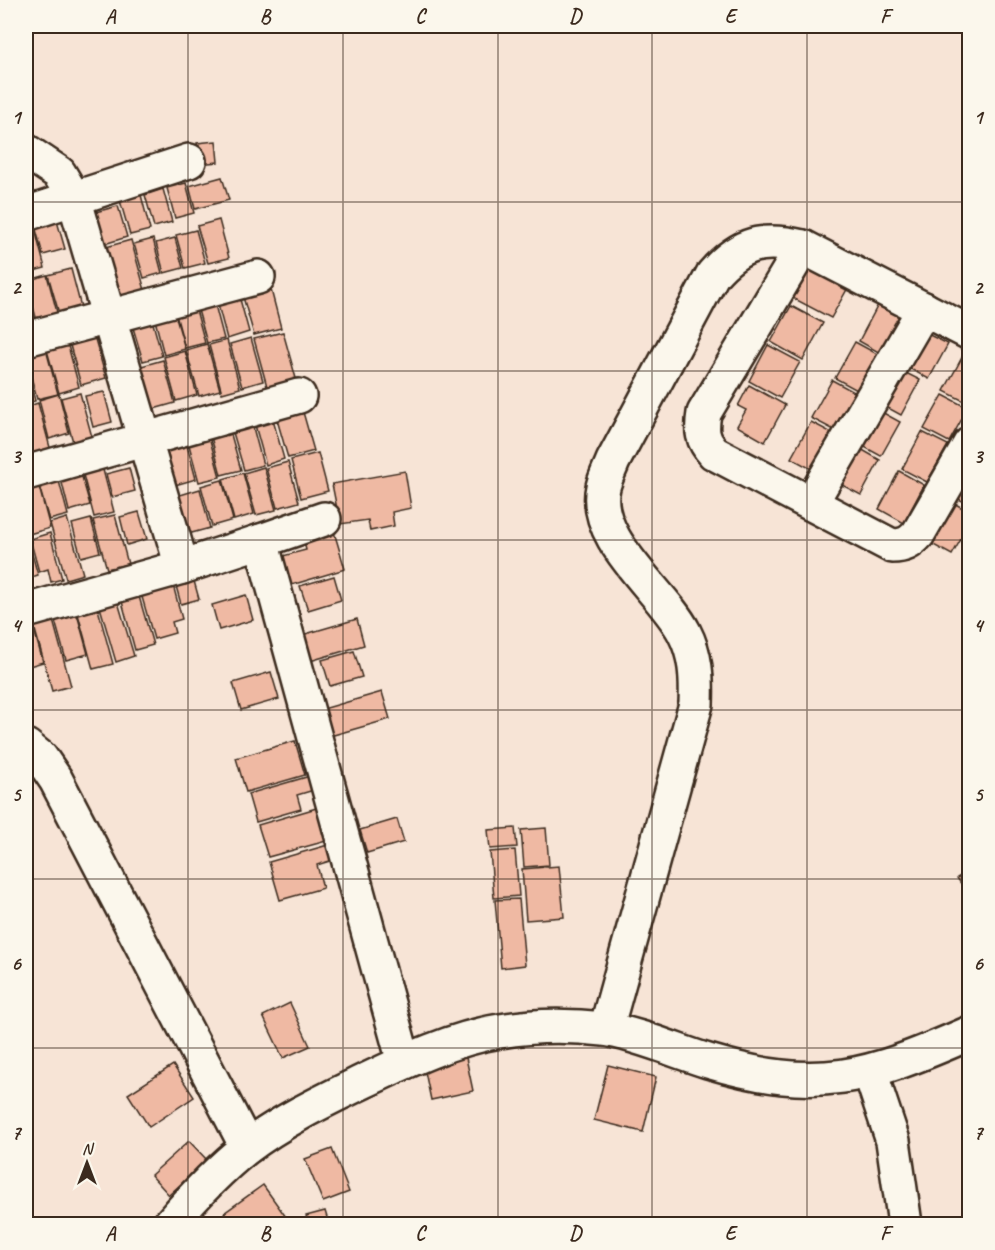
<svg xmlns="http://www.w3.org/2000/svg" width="995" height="1250" viewBox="0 0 995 1250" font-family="Caveat,sans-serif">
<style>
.building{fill:#efb9a3;stroke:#3b2a1e;stroke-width:1.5}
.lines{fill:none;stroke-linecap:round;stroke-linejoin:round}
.minor-casing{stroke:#3b2a1e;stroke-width:38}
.minor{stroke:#fbf7ec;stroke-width:33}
.grid{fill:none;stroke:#3b2a1e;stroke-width:1.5;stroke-opacity:0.55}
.neatline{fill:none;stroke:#3b2a1e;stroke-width:2}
.grid-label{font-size:20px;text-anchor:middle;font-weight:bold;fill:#3b2a1e}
</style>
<rect width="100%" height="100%" fill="#f7e4d6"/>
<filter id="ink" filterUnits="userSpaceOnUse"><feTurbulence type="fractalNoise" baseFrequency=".0167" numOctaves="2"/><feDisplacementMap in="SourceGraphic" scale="12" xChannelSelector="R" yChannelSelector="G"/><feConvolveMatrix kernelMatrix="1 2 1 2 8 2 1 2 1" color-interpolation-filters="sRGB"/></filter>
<g filter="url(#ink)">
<g class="building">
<polygon points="216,141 218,162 199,164 197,143"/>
<polygon points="222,177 229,200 195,209 189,186"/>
<polygon points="186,183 194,213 175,218 167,188"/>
<polygon points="163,189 172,222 154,227 145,195"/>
<polygon points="140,191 150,230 130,235 119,197"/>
<polygon points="118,206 127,237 101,245 92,213"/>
<polygon points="219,220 229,258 208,263 197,226"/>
<polygon points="57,221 65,249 43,255 35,226"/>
<polygon points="34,226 45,268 26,273 26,229"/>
<polygon points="196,230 205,263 185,268 176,235"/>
<polygon points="175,238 183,268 164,273 156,243"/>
<polygon points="153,239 162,273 144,278 134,244"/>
<polygon points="131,240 146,294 121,301 106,247"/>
<polygon points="809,262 850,284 831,318 791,297"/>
<polygon points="71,269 82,311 60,317 48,275"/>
<polygon points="47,275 58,316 37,321 26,281"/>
<polygon points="269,282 281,328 254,335 241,290"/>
<polygon points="26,288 35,321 26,323"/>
<polygon points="238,292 249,332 227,339 216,297"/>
<polygon points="214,301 224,339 207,343 197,306"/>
<polygon points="879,303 903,316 882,354 859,341"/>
<polygon points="195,306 205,343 185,348 175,311"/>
<polygon points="791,306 823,323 803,360 771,342"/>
<polygon points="174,311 185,349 164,355 154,316"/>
<polygon points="151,316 162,356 143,361 131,321"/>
<polygon points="919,330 948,344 929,379 901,364"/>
<polygon points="93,332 106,378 81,385 68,338"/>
<polygon points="283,332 297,382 268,390 254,339"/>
<polygon points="66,338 79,387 59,393 45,343"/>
<polygon points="251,338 263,381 242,387 230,344"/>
<polygon points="227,340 240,388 222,393 209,345"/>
<polygon points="44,342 58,394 37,399 26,358 26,347"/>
<polygon points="855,342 879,355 859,391 835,378"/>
<polygon points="207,344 220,390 199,396 186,350"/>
<polygon points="768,345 800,362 780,398 749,381"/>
<polygon points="185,351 197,395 176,401 164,357"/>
<polygon points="965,352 970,354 970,404 944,391"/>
<polygon points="163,360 175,403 150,410 138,367"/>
<polygon points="26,367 35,401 26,403"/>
<polygon points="898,369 920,380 901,415 879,403"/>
<polygon points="832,380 858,394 838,432 811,418"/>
<polygon points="749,385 785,405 765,442 737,426 746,410 738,406"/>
<polygon points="104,392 112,422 93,427 85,396"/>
<polygon points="80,393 92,437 73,442 61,398"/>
<polygon points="59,394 69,433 49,439 39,400"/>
<polygon points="943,395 968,408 949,442 924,429"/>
<polygon points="38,403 52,455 30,461 26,443 26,407"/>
<polygon points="274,409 303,412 314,451 288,458"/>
<polygon points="878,410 900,422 881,456 859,444"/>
<polygon points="250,416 263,465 244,470 230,422"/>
<polygon points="273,420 284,459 266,465 255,425"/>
<polygon points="811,422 834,434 815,471 791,458"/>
<polygon points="228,424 241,470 221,475 209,429"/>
<polygon points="207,429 220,477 199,482 186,434"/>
<polygon points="922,432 948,445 927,482 902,469"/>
<polygon points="185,438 196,479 168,487 156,446"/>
<polygon points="859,448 880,460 861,495 840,484"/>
<polygon points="318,453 328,491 301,498 291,460"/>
<polygon points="101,462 114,512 94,517 81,467"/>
<polygon points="288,462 299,502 277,508 266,468"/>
<polygon points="970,466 970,505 953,496"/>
<polygon points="264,467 276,510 256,515 244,473"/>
<polygon points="129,468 135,491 112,497 106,474"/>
<polygon points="405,471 411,508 392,512 394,526 370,531 368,520 340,524 332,484"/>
<polygon points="899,471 924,485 904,523 879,509"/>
<polygon points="243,473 254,514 234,520 223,479"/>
<polygon points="82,477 90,505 69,511 62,483"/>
<polygon points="222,480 233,520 212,526 201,486"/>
<polygon points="59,481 68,515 49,520 39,486"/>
<polygon points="38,483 50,528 29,534 26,523 26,486"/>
<polygon points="200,489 210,528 188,534 177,496"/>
<polygon points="950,501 970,512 970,523 952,555 928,542"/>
<polygon points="139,512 147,539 127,545 120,517"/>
<polygon points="115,515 128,564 107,569 93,520"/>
<polygon points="67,518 83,574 66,579 50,523"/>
<polygon points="91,519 100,552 81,557 72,524"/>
<polygon points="332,525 345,569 288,586 279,557 306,550 302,534"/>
<polygon points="50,533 62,579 51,582 48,569 39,572 30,539"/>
<polygon points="29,544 38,575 26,579 26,545"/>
<polygon points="334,576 341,600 308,610 300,586"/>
<polygon points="172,581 182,619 172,622 175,633 154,639 140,590"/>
<polygon points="194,581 199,599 181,604 176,586"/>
<polygon points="138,593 153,645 135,650 121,598"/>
<polygon points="246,595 253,620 219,630 212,605"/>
<polygon points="95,598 113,664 93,669 75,603"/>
<polygon points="118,602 134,656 116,662 100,607"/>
<polygon points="74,603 88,654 66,660 52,610"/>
<polygon points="51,613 71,686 52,691 32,619"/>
<polygon points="357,619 364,645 310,661 302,635"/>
<polygon points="32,623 43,662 26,667 26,625"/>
<polygon points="354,651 362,677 330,686 322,660"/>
<polygon points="271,672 279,699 241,710 233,683"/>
<polygon points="382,692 390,719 330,736 323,709"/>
<polygon points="295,741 305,775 246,792 236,758"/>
<polygon points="310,776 314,790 297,795 301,809 256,822 248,794"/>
<polygon points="320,807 330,840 268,857 258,825"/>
<polygon points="397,819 404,842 367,853 360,830"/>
<polygon points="515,828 517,847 490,849 488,830"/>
<polygon points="546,828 549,865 524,867 521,830"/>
<polygon points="328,845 333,860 317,865 323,888 280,900 269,862"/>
<polygon points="515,850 519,896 494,898 490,852"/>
<polygon points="559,866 564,917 526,920 522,869"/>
<polygon points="970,870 970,896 957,878"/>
<polygon points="519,899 525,965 501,968 495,900"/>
<polygon points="290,1003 310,1046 283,1058 263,1016"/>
<polygon points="465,1053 473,1091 431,1100 423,1062"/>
<polygon points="173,1065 194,1097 149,1127 128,1094"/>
<polygon points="608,1065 656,1077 643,1132 594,1120"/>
<polygon points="189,1141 207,1160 169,1195 151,1175"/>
<polygon points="332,1149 349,1192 323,1202 305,1159"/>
<polygon points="263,1185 291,1224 232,1224 224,1213"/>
<polygon points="325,1211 329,1224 309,1224 306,1216"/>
</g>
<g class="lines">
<g class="minor-casing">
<g id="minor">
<polyline points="26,151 59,173 74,198 182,567 261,541 404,1062"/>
<polyline points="26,214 189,161"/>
<path d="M803,247L704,413C701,431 702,440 714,453L892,546C904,546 910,543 918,534L970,444"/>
<polyline points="26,339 258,277"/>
<polyline points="26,473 299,396"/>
<polyline points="811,503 924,309"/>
<polyline points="261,541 324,519"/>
<polyline points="26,611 182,567"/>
<polyline points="26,746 41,758 56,780 247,1147"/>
<path d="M606,1029L696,704C697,678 696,655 684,632C662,590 591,539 603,487C605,478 610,469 613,461L713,274C741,242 763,238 803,247L970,333"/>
<polyline points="870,1072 893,1141 905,1224"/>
<path d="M170,1224C193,1197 218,1170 246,1148C280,1122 319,1103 356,1085C402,1063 450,1039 500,1031C535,1025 569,1025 604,1029C633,1033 679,1052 708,1061C819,1094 867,1078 970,1033"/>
</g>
</g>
<use href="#minor" class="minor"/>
</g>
</g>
<path class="grid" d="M188,26V1224M343,26V1224M498,26V1224M652,26V1224M807,26V1224M26,202H970M26,371H970M26,540H970M26,710H970M26,879H970M26,1048H970"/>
<rect width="995" height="1250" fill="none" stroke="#fbf7ec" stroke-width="66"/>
<g transform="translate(87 1163)" stroke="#fbf7ec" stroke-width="4.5" paint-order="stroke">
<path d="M0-4.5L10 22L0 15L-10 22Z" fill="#3b2a1e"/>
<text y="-9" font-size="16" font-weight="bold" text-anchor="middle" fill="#3b2a1e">N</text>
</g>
<rect x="33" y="33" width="929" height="1184" class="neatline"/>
<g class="grid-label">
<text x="110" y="23">A</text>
<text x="265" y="23">B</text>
<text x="420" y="23">C</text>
<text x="575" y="23">D</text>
<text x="730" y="23">E</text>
<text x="885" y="23">F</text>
<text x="16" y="124">1</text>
<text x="978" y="124">1</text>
<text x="16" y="294">2</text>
<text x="978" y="294">2</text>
<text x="16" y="463">3</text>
<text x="978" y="463">3</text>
<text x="16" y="632">4</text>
<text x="978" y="632">4</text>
<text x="16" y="801">5</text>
<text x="978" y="801">5</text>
<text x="16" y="970">6</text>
<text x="978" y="970">6</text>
<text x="16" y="1139">7</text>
<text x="978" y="1139">7</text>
<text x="110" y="1240">A</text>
<text x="265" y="1240">B</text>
<text x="420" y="1240">C</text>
<text x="575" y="1240">D</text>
<text x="730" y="1240">E</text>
<text x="885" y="1240">F</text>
</g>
</svg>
